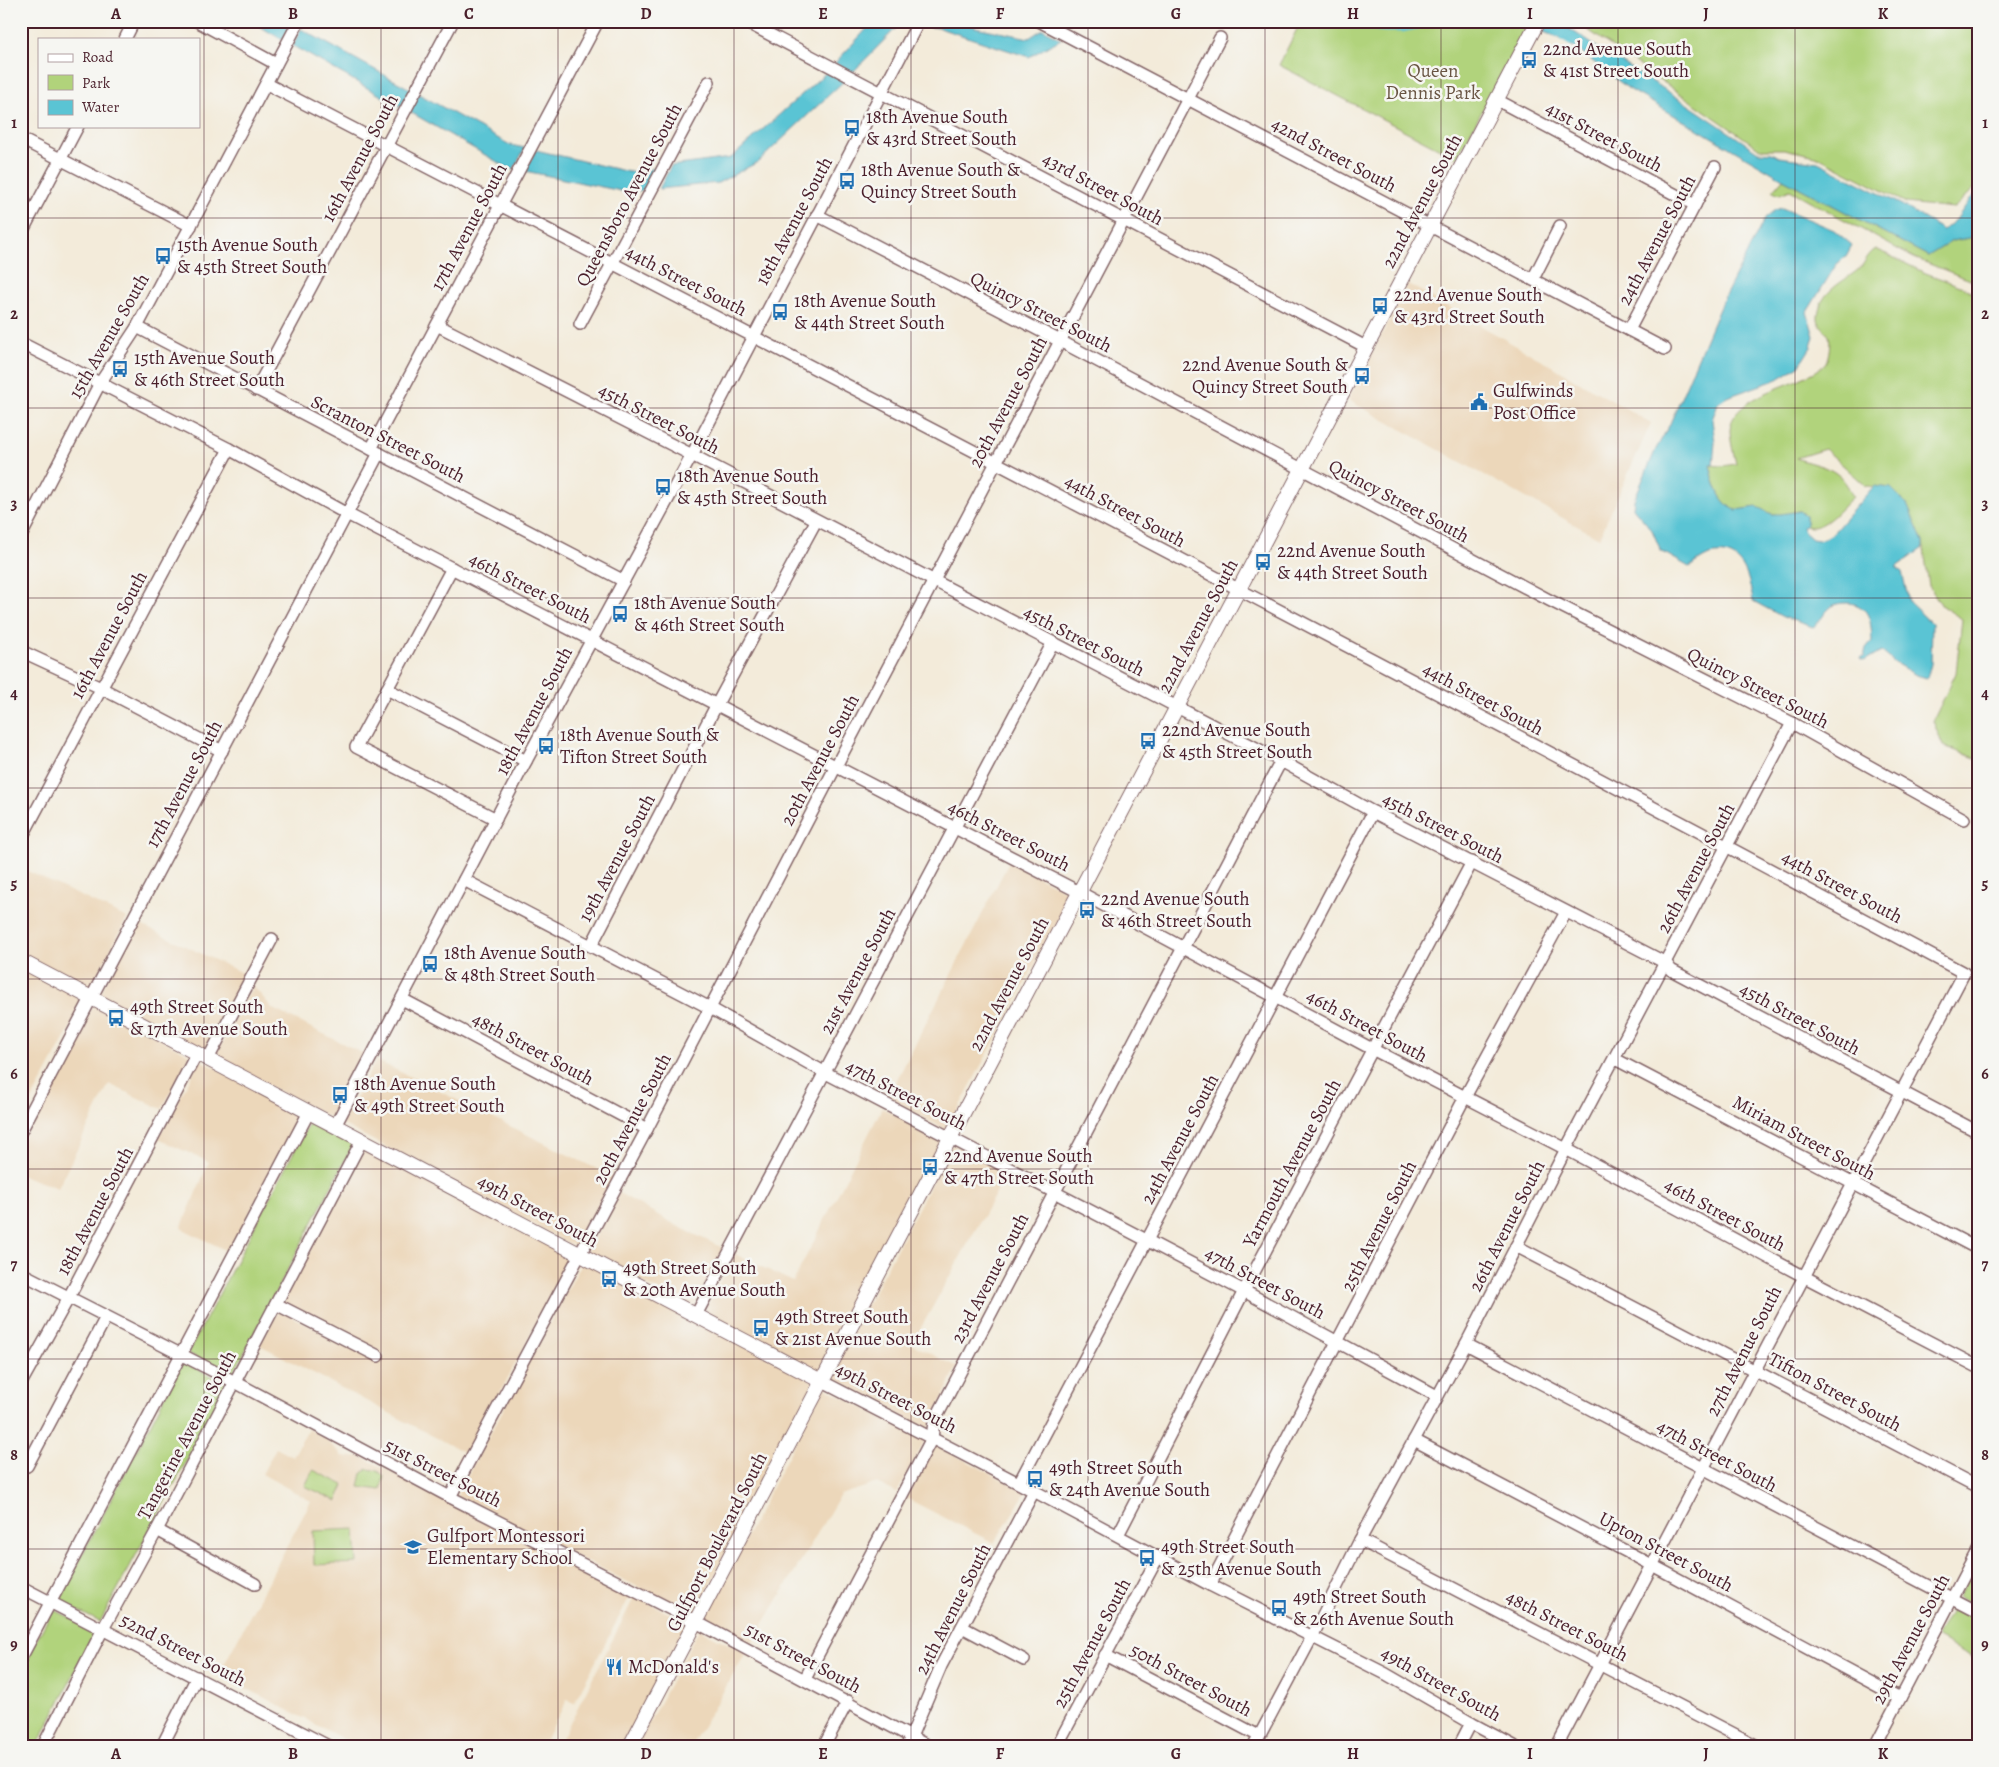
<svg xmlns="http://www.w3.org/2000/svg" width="1999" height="1767" viewBox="0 0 1999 1767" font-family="Alegreya,serif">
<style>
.built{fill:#ecd7ba}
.green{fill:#b1d37b;stroke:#7e7953}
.water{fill:#5ac4d4;stroke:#527280}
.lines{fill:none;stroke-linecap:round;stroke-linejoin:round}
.stream{stroke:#5ac4d4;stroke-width:2.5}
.minor-casing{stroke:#856668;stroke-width:14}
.major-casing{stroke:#856668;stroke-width:16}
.minor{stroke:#fff;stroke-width:11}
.major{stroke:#fff;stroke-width:14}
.grid{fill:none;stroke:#4a1f2b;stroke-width:1;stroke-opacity:0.55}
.labels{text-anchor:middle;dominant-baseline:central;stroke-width:5;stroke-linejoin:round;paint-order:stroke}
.poi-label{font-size:19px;fill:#4a1f2b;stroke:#f6f6f2;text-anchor:start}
.park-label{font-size:19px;fill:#695543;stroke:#f6f6f2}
.street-label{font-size:19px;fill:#4a1f2b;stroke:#f6f6f2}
.neatline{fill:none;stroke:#4a1f2b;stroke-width:2}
.grid-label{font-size:16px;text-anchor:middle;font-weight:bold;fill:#4a1f2b}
</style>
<rect width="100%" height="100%" fill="#f6f6f2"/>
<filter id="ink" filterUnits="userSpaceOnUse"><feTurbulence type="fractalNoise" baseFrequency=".02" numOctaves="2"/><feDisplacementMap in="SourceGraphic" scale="10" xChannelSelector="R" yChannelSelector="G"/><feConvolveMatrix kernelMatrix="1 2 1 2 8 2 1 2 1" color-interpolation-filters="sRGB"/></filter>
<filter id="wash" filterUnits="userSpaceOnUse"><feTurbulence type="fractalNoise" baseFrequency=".0096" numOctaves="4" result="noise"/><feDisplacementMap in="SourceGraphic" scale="20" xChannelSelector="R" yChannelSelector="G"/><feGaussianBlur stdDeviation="1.12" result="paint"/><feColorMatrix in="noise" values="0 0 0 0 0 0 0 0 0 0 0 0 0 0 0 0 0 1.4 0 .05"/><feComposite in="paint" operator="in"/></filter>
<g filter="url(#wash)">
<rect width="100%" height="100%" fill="#f3ebda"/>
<g class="built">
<polygon points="1408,284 1651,423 1599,538 1348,400"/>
<polygon points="1009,862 1072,894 947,1130 887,1099"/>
<polygon points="21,868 127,918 89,991 21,955"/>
<polygon points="137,923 240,972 245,978 206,1052 99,996"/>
<polygon points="21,966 85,1000 21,1120"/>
<polygon points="253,986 273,1009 366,1055 333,1119 215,1057"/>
<polygon points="94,1004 190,1055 162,1109 109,1084 58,1188 21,1175 21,1142"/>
<polygon points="200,1060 302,1114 229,1252 181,1228 209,1162 158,1139"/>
<polygon points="376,1060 615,1178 578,1248 342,1124"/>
<polygon points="882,1108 943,1139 819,1374 703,1313 735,1254 793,1282"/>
<polygon points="952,1144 1007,1173 912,1344 957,1367 928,1430 828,1379"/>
<polygon points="365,1147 573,1256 467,1454 260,1345 279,1310 380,1363 385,1355 283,1302"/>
<polygon points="619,1193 681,1228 725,1249 694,1309 587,1253"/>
<polygon points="583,1261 814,1382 694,1615 457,1496"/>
<polygon points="824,1387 925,1440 897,1493 877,1483 840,1495 751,1645 703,1620"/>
<polygon points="308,1429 324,1437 342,1456 349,1457 360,1456 631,1594 574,1703 567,1700 542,1746 357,1746 219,1674 311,1501 262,1474 276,1448 293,1457"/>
<polygon points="935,1445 1026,1492 994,1543 906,1498"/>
<polygon points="635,1596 690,1624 625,1746 558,1746"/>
<polygon points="699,1629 746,1653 691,1746 644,1746 638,1743"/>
</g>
<g class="green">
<polygon points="1301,21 1385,31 1403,31 1448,21 1530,21 1457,158 1279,65"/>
<polygon points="1575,21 1978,21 1978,185 1954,208 1906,203 1816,156 1784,149 1760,149"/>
<polygon points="1783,179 1928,256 1952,241 1970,238 1978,225 1978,283 1914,258 1790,190 1780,194 1773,191"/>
<path d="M1876,249L1923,272L1963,287L1978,296V759L1943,746L1933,721L1956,673L1962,619L1942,606L1929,586L1923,542L1891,488L1866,486L1825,449L1796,458C1822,468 1840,465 1853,497C1840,508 1824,532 1806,526V515L1800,511C1792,512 1782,516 1773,514C1767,512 1762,509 1755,508C1749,506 1743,511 1736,510C1719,507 1713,478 1710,465L1722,466L1736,464C1734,454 1730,441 1730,430C1731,400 1782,388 1804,377C1811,374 1822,369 1826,362C1829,356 1831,341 1829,336C1825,328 1817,325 1818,316C1820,291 1842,283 1859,269C1866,262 1867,254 1876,249Z"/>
<path d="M313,1123C325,1124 347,1134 353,1145L232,1376L188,1353L308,1125Z"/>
<polygon points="183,1362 228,1384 100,1622 58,1601"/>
<polygon points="368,1469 378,1471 384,1476 381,1490 359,1487 362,1473"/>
<polygon points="313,1470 344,1485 337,1501 305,1486"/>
<polygon points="355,1529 357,1563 314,1565 313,1531"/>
<polygon points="1978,1560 1978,1607 1959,1597"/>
<polygon points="1954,1605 1978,1617 1978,1660 1937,1637"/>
<polygon points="53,1609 96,1631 37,1746 21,1746 21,1670"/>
</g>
<g class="water">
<polygon points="250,21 287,21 292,24 283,40"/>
<polygon points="874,21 913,21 911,24 901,23 853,72 835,63"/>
<polygon points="925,21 958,21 975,27 1029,38 1043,29 1061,39 1029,57 939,28 923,26"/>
<polygon points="1335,21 1428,21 1402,27 1384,27"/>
<path d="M1544,21C1563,21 1585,40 1601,50C1655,82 1706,116 1758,152L1772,153L1779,157L1818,162L1902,205L1943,230L1956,220L1971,198L1978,191V225L1970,238L1952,241L1928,256L1783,179L1629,89L1566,41L1539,30Z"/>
<polygon points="301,29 410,89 401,107 293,46"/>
<polygon points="829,70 846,79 758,162 718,183 659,189 671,166 731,158"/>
<polygon points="419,94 510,145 525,148 514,169 508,168 410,112"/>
<polygon points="536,150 629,172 658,168 646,190 626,192 525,171"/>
<path d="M1782,208L1834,230L1852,245L1846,256L1836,265L1807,312L1814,336L1811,347L1799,366L1778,379L1727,397L1718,403L1712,420L1715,442L1713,465H1710C1714,482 1718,503 1736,510L1757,507L1772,514H1781L1800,511L1806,515V526L1802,527L1804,532L1812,539L1818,540L1825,538L1832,534L1874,486L1891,488L1907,504L1923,542V548L1896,567L1902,572L1909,602L1932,624L1931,664L1927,678L1916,675L1895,663L1881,651L1864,661L1861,660L1860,658L1864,657L1866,648L1872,641C1871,623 1871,606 1849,603C1842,603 1836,603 1831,607C1823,613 1821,622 1813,627L1783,617L1753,601C1749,576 1742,547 1710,555C1703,557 1696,563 1689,567L1661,551L1652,530L1633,508L1634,500L1656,449L1669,426L1721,304L1765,218L1775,210Z"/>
</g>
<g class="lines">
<g class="stream">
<polyline points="1298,21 1385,31 1403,31 1448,21"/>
<polyline points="1561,39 1571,45"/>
</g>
</g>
</g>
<g filter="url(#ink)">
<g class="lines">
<g class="minor-casing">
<g id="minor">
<polyline points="197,21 276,64"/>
<polyline points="744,21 1366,347"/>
<polyline points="1039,21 1665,349"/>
<polyline points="125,39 134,21"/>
<path d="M267,84C833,378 1401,671 1964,973L1557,1746"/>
<polyline points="1497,100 1695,205"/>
<polyline points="21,139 191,226"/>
<polyline points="817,215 1060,341 1549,600 1792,723 1964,819"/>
<polyline points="21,234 78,126"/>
<polyline points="1533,279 1560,226"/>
<polyline points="580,324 709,82"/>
<polyline points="437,325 692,455 1281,761 1373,812 1666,963 1671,970 1978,1132"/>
<polyline points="137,327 624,581"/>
<polyline points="1629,330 1715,167"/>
<polyline points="21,343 229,449 347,514 1079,892 1372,1049 1566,1149 1803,1276 1978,1367"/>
<polyline points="256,390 453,21"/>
<polyline points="371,449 598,21"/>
<polyline points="21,536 100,383 137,327 299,21"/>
<polyline points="452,568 356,747 496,819"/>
<polyline points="21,651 101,688 222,751"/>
<polyline points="387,689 526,761"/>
<polyline points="21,839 229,449"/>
<polyline points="464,880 710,1008 824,1072 1244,1291 1437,1396"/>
<polyline points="591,946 717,704 816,521"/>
<polyline points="402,999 647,1129"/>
<polyline points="208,1059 272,939"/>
<polyline points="1615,1059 1978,1249"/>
<polyline points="335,1126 526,761 692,455 919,21"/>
<polyline points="21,1131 379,453"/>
<polyline points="1516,1246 1978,1487"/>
<polyline points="21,1273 235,1382 450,1497 696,1622 928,1746"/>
<polyline points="276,1304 378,1356"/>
<polyline points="696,1315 1052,644"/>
<polyline points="1466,1344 1978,1612"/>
<polyline points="21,1357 33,1363"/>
<polyline points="821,1381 1034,1491 1210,1585 1386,1674 1471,1723 1514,1746"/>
<polyline points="21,1383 69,1297 197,1053"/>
<polyline points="1414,1440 1652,1565 1900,1698"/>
<polyline points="27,1466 106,1317"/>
<polyline points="1019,1483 1373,812"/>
<polyline points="450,1497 647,1129 836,766 1220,38"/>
<polyline points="157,1530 255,1584"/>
<polyline points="1118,1535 1244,1291 1472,862"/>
<polyline points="1360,1540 1757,1746"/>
<polyline points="1210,1585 1465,1097 1566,912"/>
<polyline points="21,1587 328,1746"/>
<polyline points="962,1627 1024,1660"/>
<polyline points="1105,1655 1259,1736"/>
<polyline points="21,1658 309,1112"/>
<polyline points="805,1679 932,1438 934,1422 1281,761"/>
<polyline points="43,1746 103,1629 157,1530 362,1140"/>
<polyline points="162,1746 197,1677"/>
<polyline points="824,1746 848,1701"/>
<polyline points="907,1746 941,1666 1034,1491"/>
<polyline points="1057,1746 1158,1557"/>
<polyline points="1254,1746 1312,1637 1360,1540 1466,1344 1566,1149 1792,723"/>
<polyline points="1459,1746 1471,1723"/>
<polyline points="1875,1746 1978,1549"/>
</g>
</g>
<g class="major-casing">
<g id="major">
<polyline points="21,961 821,1381"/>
<polyline points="630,1746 1538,21"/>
</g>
</g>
<use href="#minor" class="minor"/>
<use href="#major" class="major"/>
</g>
</g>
<path class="grid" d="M204,21V1746M381,21V1746M558,21V1746M734,21V1746M911,21V1746M1088,21V1746M1265,21V1746M1441,21V1746M1618,21V1746M1795,21V1746M21,218H1978M21,408H1978M21,598H1978M21,788H1978M21,979H1978M21,1169H1978M21,1359H1978M21,1549H1978"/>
<defs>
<g id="bus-bare" transform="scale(1.35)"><path d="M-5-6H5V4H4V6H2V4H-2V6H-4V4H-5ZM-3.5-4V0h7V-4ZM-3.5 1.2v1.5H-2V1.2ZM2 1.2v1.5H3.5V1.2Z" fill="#1f6fb2" stroke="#f6f6f2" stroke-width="2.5" paint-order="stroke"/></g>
<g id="civic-bare" transform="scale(1.35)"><path d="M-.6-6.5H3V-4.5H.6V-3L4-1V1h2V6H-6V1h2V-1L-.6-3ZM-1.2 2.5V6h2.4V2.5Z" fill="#1f6fb2" stroke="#f6f6f2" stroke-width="2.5" paint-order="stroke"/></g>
<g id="school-bare" transform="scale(1.35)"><path d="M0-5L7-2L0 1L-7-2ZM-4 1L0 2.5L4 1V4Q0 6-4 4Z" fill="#1f6fb2" stroke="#f6f6f2" stroke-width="2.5" paint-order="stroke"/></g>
<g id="restaurant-bare" transform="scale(1.35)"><path d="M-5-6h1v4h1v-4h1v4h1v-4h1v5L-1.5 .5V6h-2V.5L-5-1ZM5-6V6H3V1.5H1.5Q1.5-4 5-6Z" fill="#1f6fb2" stroke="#f6f6f2" stroke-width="2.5" paint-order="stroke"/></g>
</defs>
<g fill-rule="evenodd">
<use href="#bus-bare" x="1529" y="60"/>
<use href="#bus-bare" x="852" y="128"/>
<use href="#bus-bare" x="847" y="181"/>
<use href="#bus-bare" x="163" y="256"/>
<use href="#bus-bare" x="1380" y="306"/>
<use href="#bus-bare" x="780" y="312"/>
<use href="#bus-bare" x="120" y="369"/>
<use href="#bus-bare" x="1362" y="376"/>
<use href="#civic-bare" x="1479" y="402"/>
<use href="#bus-bare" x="663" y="487"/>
<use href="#bus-bare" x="1263" y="562"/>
<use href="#bus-bare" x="620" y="614"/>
<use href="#bus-bare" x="1148" y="741"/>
<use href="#bus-bare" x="546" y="746"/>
<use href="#bus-bare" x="1087" y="910"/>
<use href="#bus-bare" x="430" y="964"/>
<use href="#bus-bare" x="116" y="1018"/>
<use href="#bus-bare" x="340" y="1095"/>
<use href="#bus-bare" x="930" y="1167"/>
<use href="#bus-bare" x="609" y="1279"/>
<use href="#bus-bare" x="761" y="1328"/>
<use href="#bus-bare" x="1035" y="1479"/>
<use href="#school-bare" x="413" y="1547"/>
<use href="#bus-bare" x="1147" y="1558"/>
<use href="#bus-bare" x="1279" y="1608"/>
<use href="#restaurant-bare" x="614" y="1667"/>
</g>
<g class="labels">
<g class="poi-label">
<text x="1543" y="49">22nd Avenue South<tspan x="1543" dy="22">&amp; 41st Street South</tspan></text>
<text x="866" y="117">18th Avenue South<tspan x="866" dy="22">&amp; 43rd Street South</tspan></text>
<text x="861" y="170">18th Avenue South &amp;<tspan x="861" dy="22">Quincy Street South</tspan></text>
<text x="177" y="245">15th Avenue South<tspan x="177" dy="22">&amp; 45th Street South</tspan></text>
<text x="1394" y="295">22nd Avenue South<tspan x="1394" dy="22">&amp; 43rd Street South</tspan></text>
<text x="794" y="301">18th Avenue South<tspan x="794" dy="22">&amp; 44th Street South</tspan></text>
<text x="134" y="358">15th Avenue South<tspan x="134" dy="22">&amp; 46th Street South</tspan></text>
<text x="1348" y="365" text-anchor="end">22nd Avenue South &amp;<tspan x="1348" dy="22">Quincy Street South</tspan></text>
<text x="1493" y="391">Gulfwinds<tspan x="1493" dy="22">Post Office</tspan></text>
<text x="677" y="476">18th Avenue South<tspan x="677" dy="22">&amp; 45th Street South</tspan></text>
<text x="1277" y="551">22nd Avenue South<tspan x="1277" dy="22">&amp; 44th Street South</tspan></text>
<text x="634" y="603">18th Avenue South<tspan x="634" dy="22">&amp; 46th Street South</tspan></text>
<text x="1162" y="730">22nd Avenue South<tspan x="1162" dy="22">&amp; 45th Street South</tspan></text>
<text x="560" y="735">18th Avenue South &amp;<tspan x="560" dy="22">Tifton Street South</tspan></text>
<text x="1101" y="899">22nd Avenue South<tspan x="1101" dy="22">&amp; 46th Street South</tspan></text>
<text x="444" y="953">18th Avenue South<tspan x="444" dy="22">&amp; 48th Street South</tspan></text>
<text x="130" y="1007">49th Street South<tspan x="130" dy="22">&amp; 17th Avenue South</tspan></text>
<text x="354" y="1084">18th Avenue South<tspan x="354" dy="22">&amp; 49th Street South</tspan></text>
<text x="944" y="1156">22nd Avenue South<tspan x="944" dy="22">&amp; 47th Street South</tspan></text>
<text x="623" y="1268">49th Street South<tspan x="623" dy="22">&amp; 20th Avenue South</tspan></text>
<text x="775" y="1317">49th Street South<tspan x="775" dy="22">&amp; 21st Avenue South</tspan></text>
<text x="1049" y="1468">49th Street South<tspan x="1049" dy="22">&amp; 24th Avenue South</tspan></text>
<text x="427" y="1536">Gulfport Montessori<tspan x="427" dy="22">Elementary School</tspan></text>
<text x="1161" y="1547">49th Street South<tspan x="1161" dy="22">&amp; 25th Avenue South</tspan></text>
<text x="1293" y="1597">49th Street South<tspan x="1293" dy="22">&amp; 26th Avenue South</tspan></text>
<text x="628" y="1667">McDonald's</text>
</g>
<g class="park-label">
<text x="1433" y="71">Queen<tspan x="1433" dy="22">Dennis Park</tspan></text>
</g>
<g class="street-label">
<text transform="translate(1604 137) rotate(28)">41st Street South</text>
<text transform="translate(1334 155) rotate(28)">42nd Street South</text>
<text transform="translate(360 158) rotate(-62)">16th Avenue South</text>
<text transform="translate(1103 189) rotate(28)">43rd Street South</text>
<text transform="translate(629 195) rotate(-62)">Queensboro Avenue South</text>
<text transform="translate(1422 201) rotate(-62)">22nd Avenue South</text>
<text transform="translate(794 221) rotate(-62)">18th Avenue South</text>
<text transform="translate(469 227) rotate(-62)">17th Avenue South</text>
<text transform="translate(1657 240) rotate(-62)">24th Avenue South</text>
<text transform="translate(686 281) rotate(27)">44th Street South</text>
<text transform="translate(1041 312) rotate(27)">Quincy Street South</text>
<text transform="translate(109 336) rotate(-60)">15th Avenue South</text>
<text transform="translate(1008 402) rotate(-62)">20th Avenue South</text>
<text transform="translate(659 419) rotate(27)">45th Street South</text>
<text transform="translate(388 439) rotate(27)">Scranton Street South</text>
<text transform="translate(1399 501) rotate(28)">Quincy Street South</text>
<text transform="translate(1125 511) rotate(28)">44th Street South</text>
<text transform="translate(530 588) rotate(27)">46th Street South</text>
<text transform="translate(1198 626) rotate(-62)">22nd Avenue South</text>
<text transform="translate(109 635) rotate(-62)">16th Avenue South</text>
<text transform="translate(1084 641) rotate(27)">45th Street South</text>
<text transform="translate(1758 688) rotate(27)">Quincy Street South</text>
<text transform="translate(1483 699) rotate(28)">44th Street South</text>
<text transform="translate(534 711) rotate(-62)">18th Avenue South</text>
<text transform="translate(820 760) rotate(-62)">20th Avenue South</text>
<text transform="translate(184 784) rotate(-62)">17th Avenue South</text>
<text transform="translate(1443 828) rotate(27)">45th Street South</text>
<text transform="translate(1009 836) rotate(27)">46th Street South</text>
<text transform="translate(617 858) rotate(-62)">19th Avenue South</text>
<text transform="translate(1696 868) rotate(-62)">26th Avenue South</text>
<text transform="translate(1842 887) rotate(28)">44th Street South</text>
<text transform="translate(858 971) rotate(-62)">21st Avenue South</text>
<text transform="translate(1009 984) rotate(-62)">22nd Avenue South</text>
<text transform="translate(1800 1019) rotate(28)">45th Street South</text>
<text transform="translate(1367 1026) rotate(28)">46th Street South</text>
<text transform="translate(533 1049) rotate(28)">48th Street South</text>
<text transform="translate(906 1095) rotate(27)">47th Street South</text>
<text transform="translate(632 1119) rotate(-62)">20th Avenue South</text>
<text transform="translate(1804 1138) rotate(28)">Miriam Street South</text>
<text transform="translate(1180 1139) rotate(-62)">24th Avenue South</text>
<text transform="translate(1292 1163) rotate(-62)">Yarmouth Avenue South</text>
<text transform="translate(95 1211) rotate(-62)">18th Avenue South</text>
<text transform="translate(538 1211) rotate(28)">49th Street South</text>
<text transform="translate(1725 1215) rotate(28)">46th Street South</text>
<text transform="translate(1379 1226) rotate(-63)">25th Avenue South</text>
<text transform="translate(1507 1226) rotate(-63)">26th Avenue South</text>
<text transform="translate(990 1278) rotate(-62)">23rd Avenue South</text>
<text transform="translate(1265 1283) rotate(28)">47th Street South</text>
<text transform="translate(1744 1351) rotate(-63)">27th Avenue South</text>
<text transform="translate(1835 1392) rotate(28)">Tifton Street South</text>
<text transform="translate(896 1398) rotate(27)">49th Street South</text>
<text transform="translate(187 1435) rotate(-62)">Tangerine Avenue South</text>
<text transform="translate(1717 1456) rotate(28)">47th Street South</text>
<text transform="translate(443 1473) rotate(27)">51st Street South</text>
<text transform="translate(717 1542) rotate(-63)">Gulfport Boulevard South</text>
<text transform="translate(1666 1552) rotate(28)">Upton Street South</text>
<text transform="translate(953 1609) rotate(-63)">24th Avenue South</text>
<text transform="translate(1567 1626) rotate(27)">48th Street South</text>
<text transform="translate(1911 1639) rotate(-62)">29th Avenue South</text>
<text transform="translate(1092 1643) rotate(-62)">25th Avenue South</text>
<text transform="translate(183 1650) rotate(27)">52nd Street South</text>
<text transform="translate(803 1658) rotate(28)">51st Street South</text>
<text transform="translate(1191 1680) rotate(28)">50th Street South</text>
<text transform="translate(1441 1684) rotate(29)">49th Street South</text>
</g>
</g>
<rect width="1999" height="1767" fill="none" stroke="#f6f6f2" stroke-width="55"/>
<rect x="38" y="38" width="162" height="90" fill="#f6f6f2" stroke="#b1a0a2"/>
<rect x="48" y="54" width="25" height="8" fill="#ffffff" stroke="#b1a0a2"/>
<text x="82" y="62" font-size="15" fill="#4a1f2b">Road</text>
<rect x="48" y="75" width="25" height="15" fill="#b1d37b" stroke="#b1a0a2"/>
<text x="82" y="88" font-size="15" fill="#4a1f2b">Park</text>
<rect x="48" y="100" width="25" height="15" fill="#5ac4d4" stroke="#b1a0a2"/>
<text x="82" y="112" font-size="15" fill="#4a1f2b">Water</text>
<rect x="28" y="28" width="1944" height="1712" class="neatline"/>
<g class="grid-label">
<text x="116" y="19">A</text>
<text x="293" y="19">B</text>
<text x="469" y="19">C</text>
<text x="646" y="19">D</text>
<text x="823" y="19">E</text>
<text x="1000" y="19">F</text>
<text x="1176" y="19">G</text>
<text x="1353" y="19">H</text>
<text x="1530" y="19">I</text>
<text x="1706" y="19">J</text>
<text x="1883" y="19">K</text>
<text x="14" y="128">1</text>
<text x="1985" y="128">1</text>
<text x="14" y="319">2</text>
<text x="1985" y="319">2</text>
<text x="14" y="509">3</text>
<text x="1985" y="509">3</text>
<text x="14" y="699">4</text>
<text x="1985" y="699">4</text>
<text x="14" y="889">5</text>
<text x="1985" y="889">5</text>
<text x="14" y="1079">6</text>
<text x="1985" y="1079">6</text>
<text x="14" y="1270">7</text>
<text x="1985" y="1270">7</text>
<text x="14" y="1460">8</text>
<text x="1985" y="1460">8</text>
<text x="14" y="1650">9</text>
<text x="1985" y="1650">9</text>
<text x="116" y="1759">A</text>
<text x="293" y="1759">B</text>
<text x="469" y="1759">C</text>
<text x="646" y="1759">D</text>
<text x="823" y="1759">E</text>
<text x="1000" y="1759">F</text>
<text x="1176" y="1759">G</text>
<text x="1353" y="1759">H</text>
<text x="1530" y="1759">I</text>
<text x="1706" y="1759">J</text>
<text x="1883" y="1759">K</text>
</g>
</svg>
